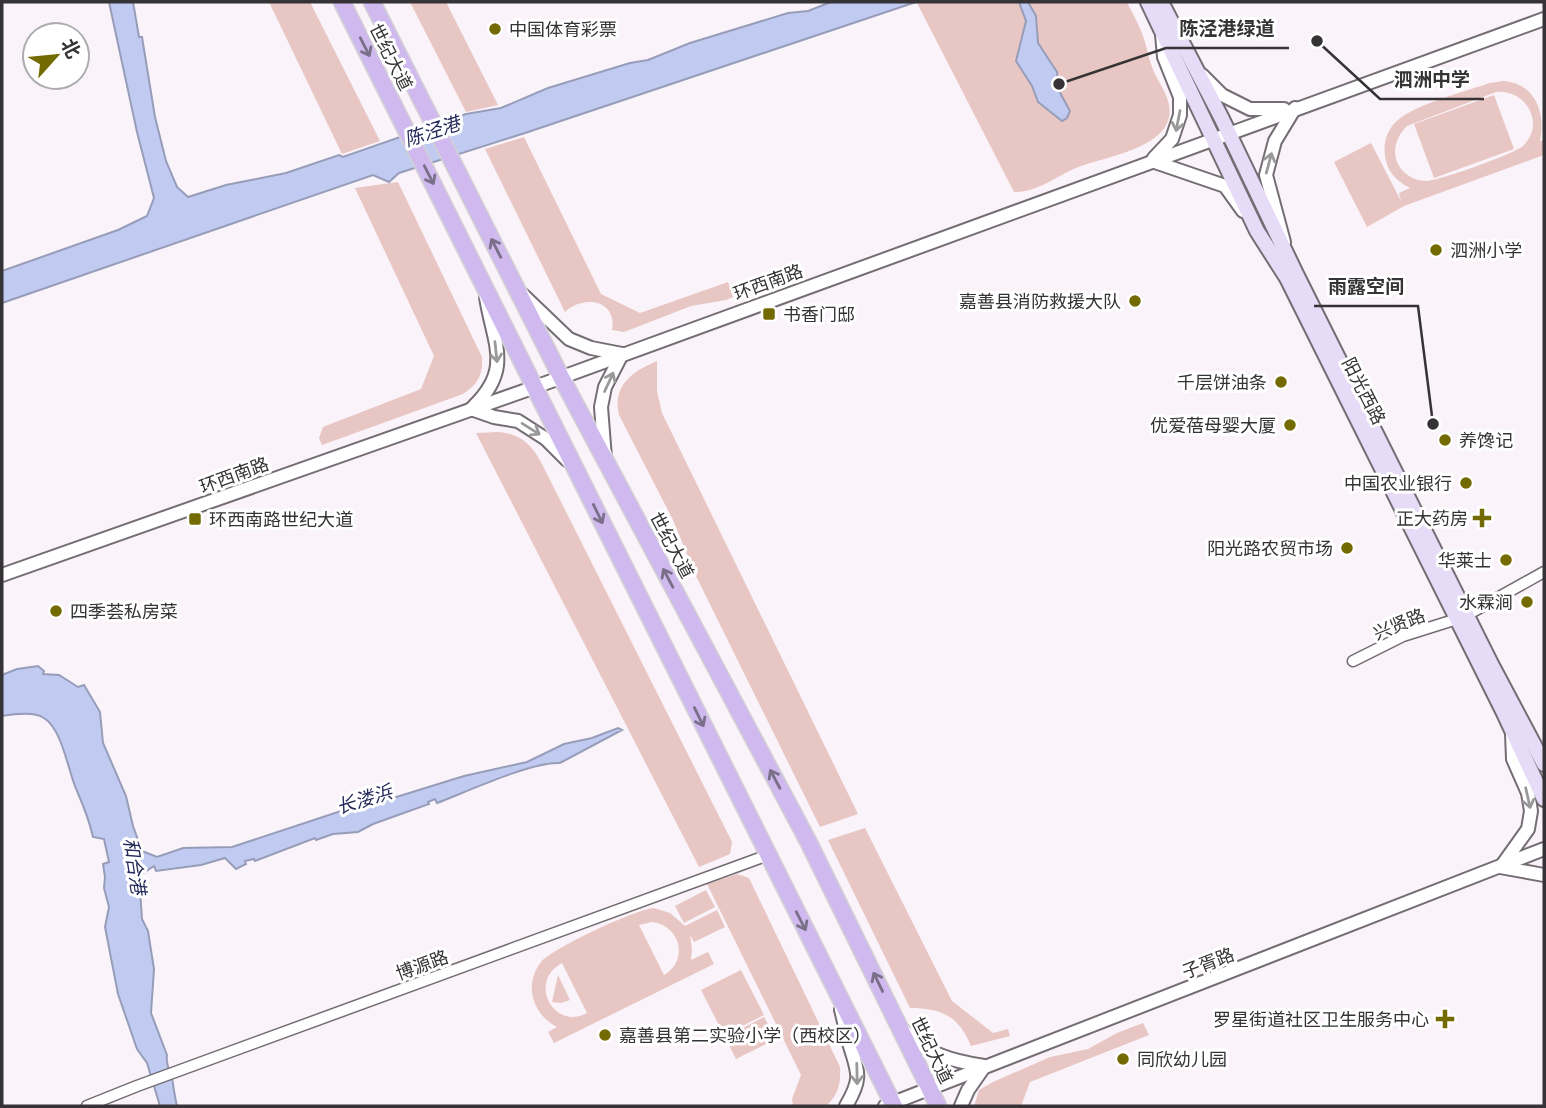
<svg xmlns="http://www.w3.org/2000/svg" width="1546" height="1108" viewBox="0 0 1546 1108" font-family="'PT Sans','Noto Sans SC',sans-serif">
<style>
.green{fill:#e8c6c3;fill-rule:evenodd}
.water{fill:#c1cbf2;stroke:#979db9;stroke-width:2}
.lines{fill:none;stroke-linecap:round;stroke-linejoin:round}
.minor-casing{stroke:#746e74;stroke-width:13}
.tertiary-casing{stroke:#746e74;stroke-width:16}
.secondary-casing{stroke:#746e74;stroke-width:18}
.primary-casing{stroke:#d3d2d3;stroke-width:19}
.minor{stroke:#fff;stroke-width:10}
.tertiary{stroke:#fff;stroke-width:12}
.secondary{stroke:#e7dcf7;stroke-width:14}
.primary{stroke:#cfb9ee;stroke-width:16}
.oneway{stroke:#7a6f88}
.oneway2{stroke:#9a999a}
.poi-dot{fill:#736a02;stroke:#fff;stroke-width:2.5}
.labels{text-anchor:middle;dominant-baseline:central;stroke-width:6;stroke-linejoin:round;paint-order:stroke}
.poi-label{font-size:18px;fill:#353335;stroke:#fff;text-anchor:end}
.street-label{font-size:18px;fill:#353335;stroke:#fff}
.water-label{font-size:19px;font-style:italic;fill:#252b5b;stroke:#fff}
.leader{fill:none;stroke:#353335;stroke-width:2.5}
.callout-dot{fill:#353335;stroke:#fff;stroke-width:2.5}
.callout-label{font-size:19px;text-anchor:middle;font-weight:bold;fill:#353335;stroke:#fff;stroke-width:6;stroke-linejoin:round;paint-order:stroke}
</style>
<rect width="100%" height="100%" fill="#faf3f9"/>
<g class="green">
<polygon points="269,2 310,2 380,141 342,154"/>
<polygon points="410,2 446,2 498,105 466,112"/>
<path d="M920,2H1127C1132,13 1139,24 1143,36C1147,46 1148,57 1152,67C1156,79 1165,89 1168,101C1181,144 1114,155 1084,165C1061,172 1039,193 1014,192L917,3Z"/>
<path d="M1503,81C1535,83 1546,112 1540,141L1544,140V155L1404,206L1367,227L1334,162L1371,143L1401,201L1399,193L1410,188C1396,181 1386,170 1385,155C1383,142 1388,128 1398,120C1414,105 1467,91 1490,83ZM1496,92C1526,89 1546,124 1523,146C1514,154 1439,181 1426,181C1415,181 1405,175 1399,166C1391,152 1396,137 1407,126Z"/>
<polygon points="1494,95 1514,149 1434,178 1414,124"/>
<path d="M524,137L601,294L640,313L728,282L733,297L726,300L691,306L624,332L612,330C618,300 583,294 565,312L485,149Z"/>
<path d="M398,182L482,357C483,375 478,384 463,394L322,445L319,438L323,427L421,389L434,356L355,188Z"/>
<path d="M657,361V391L662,413L858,814L820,827L696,576L673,520L619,415C612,385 633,371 657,361Z"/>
<path d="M498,432C520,434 530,443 541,462L732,842L730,854L699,867L476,433Z"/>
<path d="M865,828L952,1001L993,1033L1008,1029L1010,1036L971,1046C959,1016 941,1008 910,1008L828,840Z"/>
<path d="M737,874L749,878L840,1067C841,1084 838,1095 826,1106H793L792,1099L801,1075L707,884Z"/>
<polygon points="706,890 715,907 684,923 675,906"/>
<path d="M654,908L670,913L685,926L717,910L725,927L694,942L690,935L692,949L691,960L708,952L714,964L554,1043L548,1032L557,1027C533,1015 523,985 541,962C553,948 636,909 654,908ZM652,922C681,926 689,960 664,975L639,925ZM562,963L587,1013C554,1031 527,982 562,963Z"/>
<polygon points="741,970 764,1015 724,1035 701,990"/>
<polygon points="558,975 570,1000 561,1003 552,1002"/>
<polygon points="764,1017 776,1039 736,1059 725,1037"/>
<polygon points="1143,1023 1149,1035 1030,1082 1021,1106 974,1106 979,1090 993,1082 1050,1057 1088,1049 1117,1033"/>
</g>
<g class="water">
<polygon points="109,2 133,2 139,37 142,37 155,117 166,161 177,187 188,197 226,185 286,173 339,155 343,157 466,114 501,108 548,88 630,63 648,60 690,43 788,13 808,11 831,2 916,2 525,133 399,173 389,182 373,175 2,303 2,271 118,230 147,216 154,198 137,132"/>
<polygon points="1019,2 1028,2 1036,16 1038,43 1057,72 1058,89 1070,111 1067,118 1062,121 1038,102 1032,86 1016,61 1026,21"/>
<path d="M38,666L44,671L43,674L59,675L78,687L84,685L100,712L103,743L126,796L133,826L142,851L157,857L183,848L232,847L338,812L377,803L464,776L527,762L564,744L592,738L618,728L622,730L560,763C533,761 466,792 437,803L435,799L428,802L429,804L373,824L358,832L333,834L316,840L315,838L255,861L254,859L245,861L246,864L236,869L225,858L201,865L156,871L154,866L139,876L133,885L140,890L142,919L148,931L154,969L151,1013L167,1055C165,1066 172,1073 173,1084C174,1091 175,1098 177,1106H160L147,1063L137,1049L118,994L105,927L109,907L104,888L105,877L103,864L109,862L104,839L93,837C89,819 84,807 77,791C68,772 63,730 44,718C34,711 14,714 2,716V675L17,669Z"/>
</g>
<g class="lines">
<g class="minor-casing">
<g id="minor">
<polyline points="1467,615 1544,572"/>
<polyline points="1353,661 1403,636 1457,619"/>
<polyline points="87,1106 137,1086 768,855"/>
</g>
</g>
<g class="tertiary-casing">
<g id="tertiary">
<polyline points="1202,75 1222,95 1250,109 1284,109"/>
<polyline points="1154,158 1172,139 1180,115 1180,97 1164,57 1162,34"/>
<polyline points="1152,161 1225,186 1243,211"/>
<polyline points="1284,242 1266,175 1275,141 1295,108"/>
<polyline points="523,295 569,339 591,348 622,354"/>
<path d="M474,406C513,368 493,343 486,297"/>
<polyline points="471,409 494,417 518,421 546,439 567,460"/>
<polyline points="605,458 601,407 605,387 622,354"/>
<polyline points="2,575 535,387 1544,19"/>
<polyline points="1503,864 1528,829 1531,811 1528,793 1513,759 1512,733"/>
<polyline points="1500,867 1544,875"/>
<path d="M841,1010C844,1021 846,1032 849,1043C858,1073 863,1077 846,1106"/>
<path d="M903,1030C926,1054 952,1061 984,1066"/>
<polyline points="885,1106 1544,849"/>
<polyline points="961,1106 968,1090 984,1067"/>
</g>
</g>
<g class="secondary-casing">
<g id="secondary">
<polyline points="1148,2 1257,231 1287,278 1504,713 1544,799"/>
<polyline points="1161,2 1221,117 1296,274 1491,664 1544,764"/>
</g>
</g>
<g class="primary-casing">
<g id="primary">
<polyline points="342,2 894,1106"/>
<polyline points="372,2 561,377 808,841 938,1106"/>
</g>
</g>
<use href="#minor" class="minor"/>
<use href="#tertiary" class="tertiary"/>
<use href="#secondary" class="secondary"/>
<use href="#primary" class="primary"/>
</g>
<defs><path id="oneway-shaft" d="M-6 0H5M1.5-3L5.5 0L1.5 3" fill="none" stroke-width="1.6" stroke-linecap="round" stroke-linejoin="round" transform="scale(1.75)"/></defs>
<g class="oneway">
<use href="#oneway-shaft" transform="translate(365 47) rotate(63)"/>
<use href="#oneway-shaft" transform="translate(429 175) rotate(63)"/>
<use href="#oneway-shaft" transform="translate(496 248) rotate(-117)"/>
<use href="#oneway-shaft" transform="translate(598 514) rotate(64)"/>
<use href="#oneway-shaft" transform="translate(668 578) rotate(-118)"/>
<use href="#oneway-shaft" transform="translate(699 717) rotate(64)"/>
<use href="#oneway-shaft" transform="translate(775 779) rotate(-118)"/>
<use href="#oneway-shaft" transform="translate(801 921) rotate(63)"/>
<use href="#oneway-shaft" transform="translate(878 982) rotate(-116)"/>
</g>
<g class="oneway2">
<use href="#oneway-shaft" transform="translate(1178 121) rotate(101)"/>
<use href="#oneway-shaft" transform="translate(1269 163) rotate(-75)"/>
<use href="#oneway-shaft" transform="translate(496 352) rotate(84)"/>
<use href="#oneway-shaft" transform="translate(609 382) rotate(-65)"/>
<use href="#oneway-shaft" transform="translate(531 429) rotate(32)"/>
<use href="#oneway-shaft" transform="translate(1528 798) rotate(77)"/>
<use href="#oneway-shaft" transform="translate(857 1074) rotate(89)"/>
</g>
<g class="poi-dot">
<circle cx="495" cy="29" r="7"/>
<circle cx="1436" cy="250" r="7"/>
<circle cx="1135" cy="301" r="7"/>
<rect x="762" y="307" width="14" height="14" rx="3.5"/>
<circle cx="1281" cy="382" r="7"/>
<circle cx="1290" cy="425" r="7"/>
<circle cx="1445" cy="440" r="7"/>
<circle cx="1466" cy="483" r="7"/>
<path d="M1478.5 507.5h7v7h7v7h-7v7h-7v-7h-7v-7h7z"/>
<rect x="188" y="512" width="14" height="14" rx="3.5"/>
<circle cx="1347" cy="548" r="7"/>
<circle cx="1506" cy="560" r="7"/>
<circle cx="1527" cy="602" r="7"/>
<circle cx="56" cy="611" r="7"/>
<path d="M1441.5 1008.5h7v7h7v7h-7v7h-7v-7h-7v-7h7z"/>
<circle cx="605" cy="1035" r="7"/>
<circle cx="1123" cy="1059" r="7"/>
</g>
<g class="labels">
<g class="poi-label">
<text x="509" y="29" text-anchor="start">中国体育彩票</text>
<text x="1450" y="250" text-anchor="start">泗洲小学</text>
<text x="1121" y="301">嘉善县消防救援大队</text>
<text x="783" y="314" text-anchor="start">书香门邸</text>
<text x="1267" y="382">千层饼油条</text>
<text x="1276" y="425">优爱蓓母婴大厦</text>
<text x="1459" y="440" text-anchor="start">养馋记</text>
<text x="1452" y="483">中国农业银行</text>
<text x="1468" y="518">正大药房</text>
<text x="209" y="519" text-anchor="start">环西南路世纪大道</text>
<text x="1333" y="548">阳光路农贸市场</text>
<text x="1492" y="560">华莱士</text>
<text x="1513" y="602">水霖涧</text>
<text x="70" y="611" text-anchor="start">四季荟私房菜</text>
<text x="1429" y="1019">罗星街道社区卫生服务中心</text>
<text x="619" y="1035" text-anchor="start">嘉善县第二实验小学（西校区）</text>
<text x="1137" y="1059" text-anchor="start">同欣幼儿园</text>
</g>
<g class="street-label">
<text transform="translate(391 57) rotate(63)">世纪大道</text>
<text transform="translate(768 282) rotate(-20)">环西南路</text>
<text transform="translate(1364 391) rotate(63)">阳光西路</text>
<text transform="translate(234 475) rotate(-20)">环西南路</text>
<text transform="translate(672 545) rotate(62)">世纪大道</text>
<text transform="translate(1399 624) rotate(-22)">兴贤路</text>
<text transform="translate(1208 963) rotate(-21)">子胥路</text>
<text transform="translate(422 965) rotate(-20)">博源路</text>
<text transform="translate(932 1050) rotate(64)">世纪大道</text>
</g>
<g class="water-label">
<text transform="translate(432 131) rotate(-18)">陈泾港</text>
<text transform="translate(364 799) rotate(-17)">长溇浜</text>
<text transform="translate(135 866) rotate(81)">和合港</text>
</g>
</g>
<path class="leader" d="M1059 84L1166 48H1289M1317 41L1380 99H1484M1433 424L1418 306H1314"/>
<g class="callout-dot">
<circle cx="1059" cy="84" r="7"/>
<circle cx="1317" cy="41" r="7"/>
<circle cx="1433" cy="424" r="7"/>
</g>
<g class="callout-label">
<text x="1227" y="35">陈泾港绿道</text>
<text x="1432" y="86">泗洲中学</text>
<text x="1366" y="293">雨露空间</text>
</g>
<rect width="1546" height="1108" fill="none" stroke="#353335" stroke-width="7"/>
<g transform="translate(56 56) rotate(63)"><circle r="33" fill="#ffffff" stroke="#aeadae" stroke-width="2"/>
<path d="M0-5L12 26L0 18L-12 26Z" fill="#736a02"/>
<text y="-10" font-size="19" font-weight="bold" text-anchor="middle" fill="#353335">北</text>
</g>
</svg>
